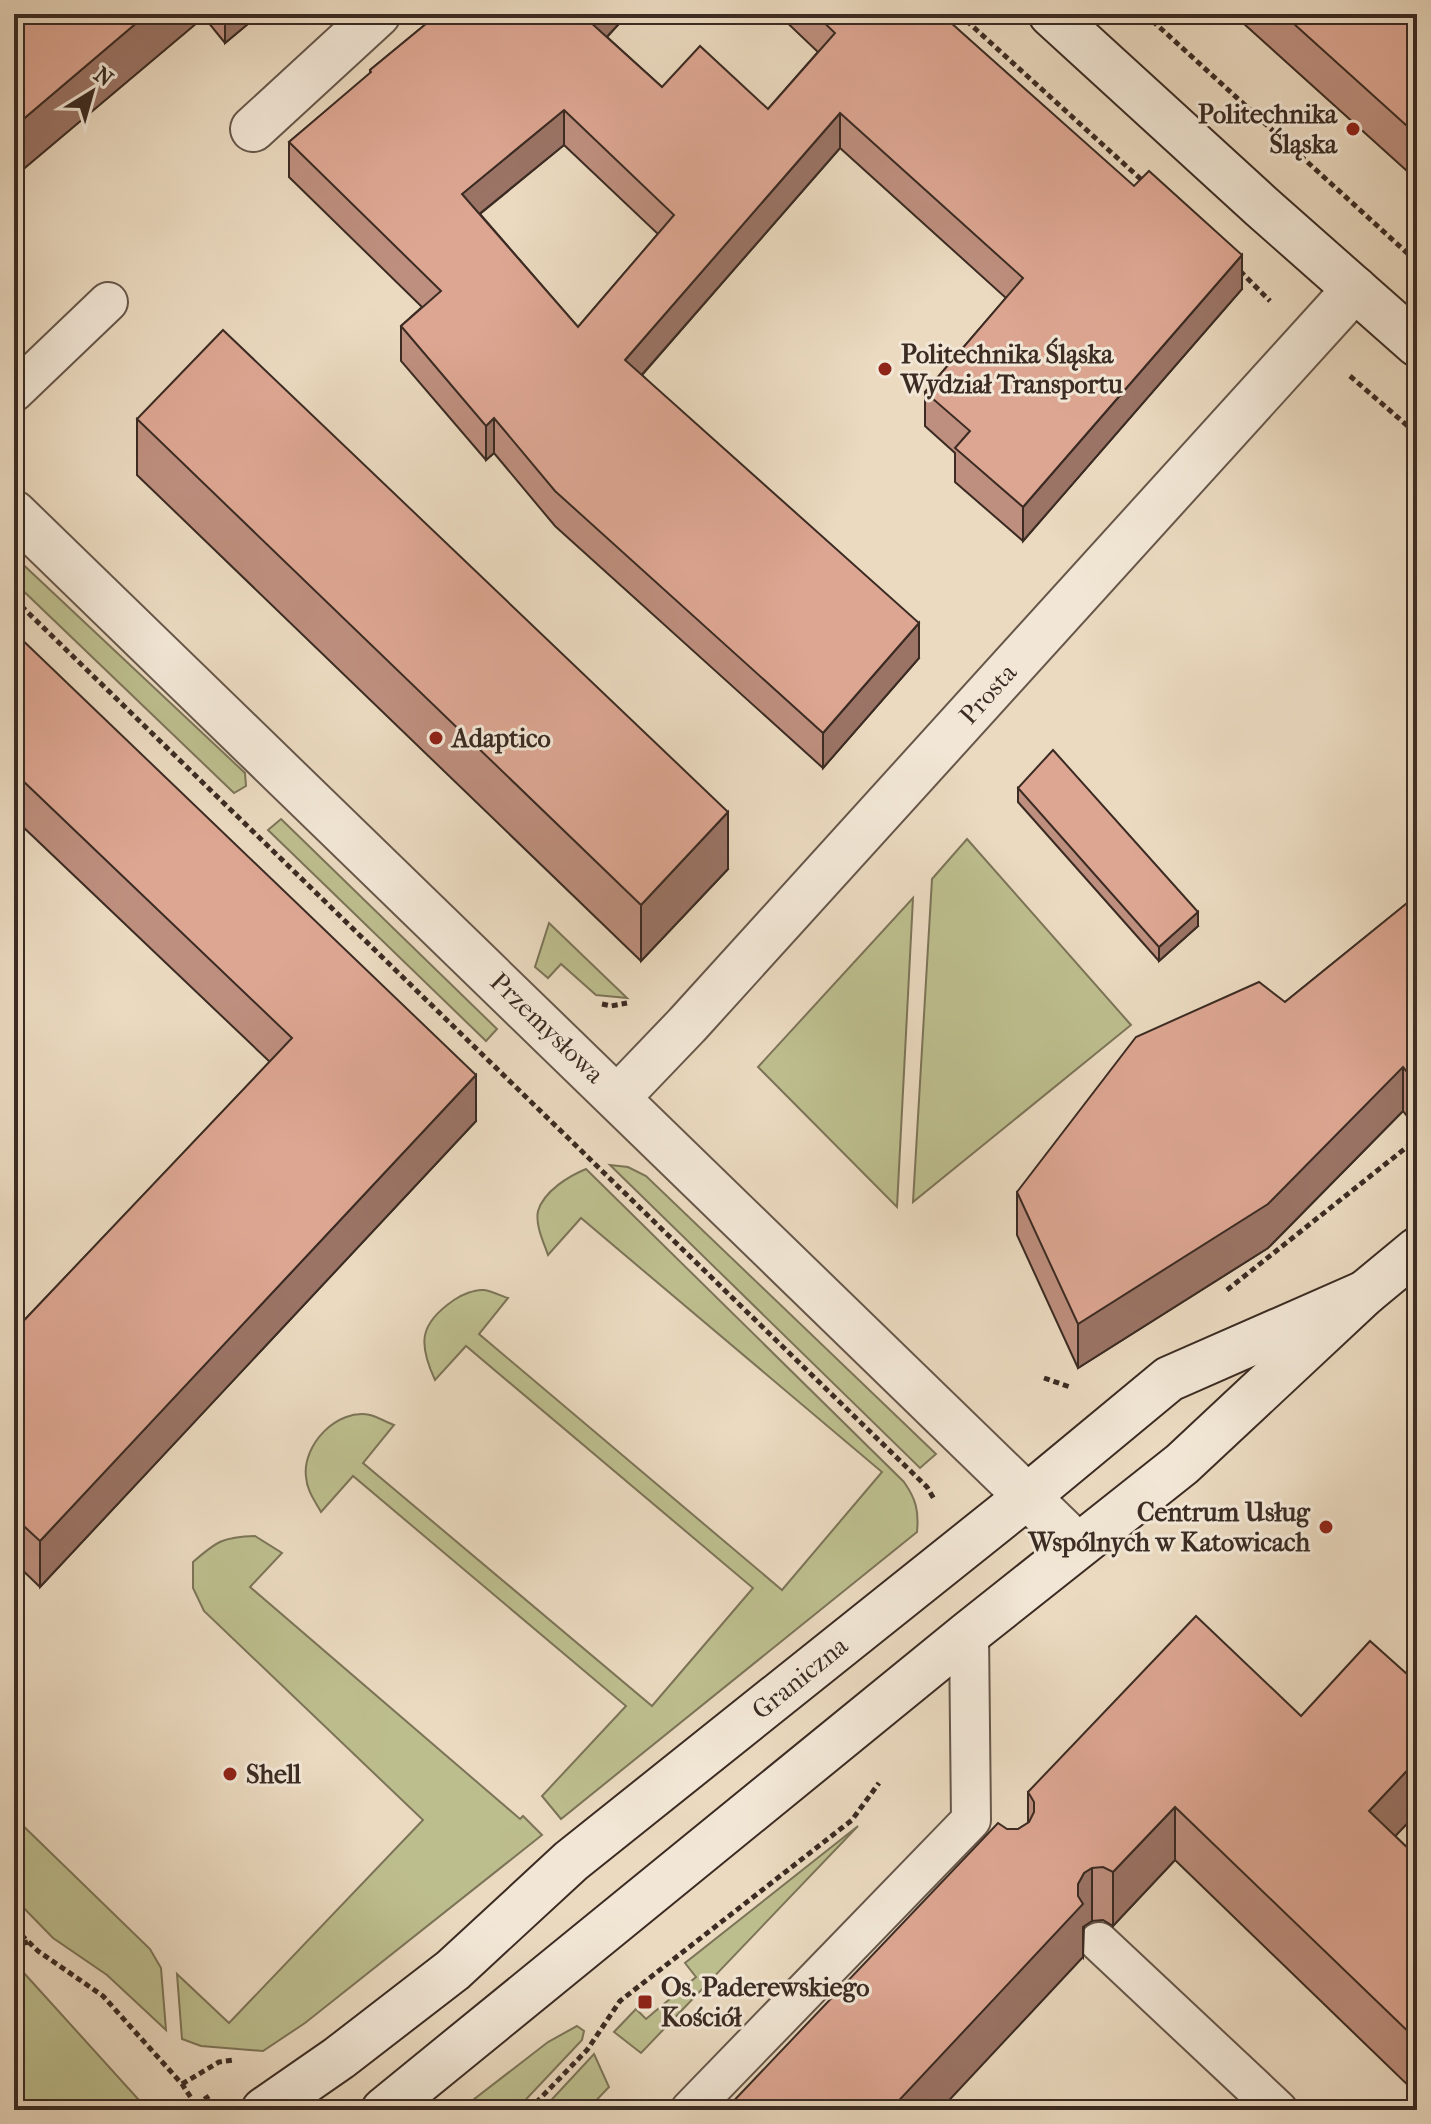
<svg xmlns="http://www.w3.org/2000/svg" width="1431" height="2124" viewBox="0 0 1431 2124" font-family="'IM FELL French Canon',serif">
<style>
.green{fill:#bdbe8e;stroke:#7c7458;stroke-width:2}
.lines{fill:none;stroke-linecap:round;stroke-linejoin:round}
.lane-casing{stroke:#67574a;stroke-width:42}
.street-casing{stroke:#67574a;stroke-width:48}
.secondary-casing{stroke:#3b2b23;stroke-width:48}
.path{stroke:#3b2b23;stroke-width:5;stroke-dasharray:6 4;stroke-linecap:butt}
.lane{stroke:#f2e7d6;stroke-width:38}
.street{stroke:#f2e7d6;stroke-width:44}
.secondary{stroke:#f2e7d6;stroke-width:44}
.wall{fill:#be8f7e;stroke:#3b2b23;stroke-width:2;fill-rule:evenodd}
.shaded-wall{fill:#9b7466;stroke:#3b2b23;stroke-width:2}
.building{fill:#dda692;stroke:#3b2b23;stroke-width:2;fill-rule:evenodd}
.poi-dot{fill:#8f2418;stroke:#f2e7d6;stroke-width:3}
.labels{text-anchor:middle;dominant-baseline:central;stroke-width:6;stroke-linejoin:round;paint-order:stroke}
.poi-label{font-size:26px;font-weight:bold;fill:#3b2b23;stroke:#f2e7d6;text-anchor:start}
.street-label{font-size:26px;fill:#3b2b23;stroke:#f2e7d6}
</style>
<rect width="100%" height="100%" fill="#ebdac0"/>
<filter id="stains"><feTurbulence type="fractalNoise" baseFrequency=".0025" numOctaves="4"/><feColorMatrix values="0 0 0 0 .2 0 0 0 0 .09 0 0 0 0 .02 0 0 0 .5 -.17"/></filter>
<radialGradient id="worn" r=".72"><stop offset=".6" stop-color="#630" stop-opacity="0"/><stop offset="1" stop-color="#630" stop-opacity=".3"/></radialGradient>
<g class="green">
<polygon points="14,556 245,773 246,786 234,793 14,582"/>
<polygon points="281,819 497,1029 486,1041 268,830"/>
<polygon points="967,839 1131,1025 913,1202 932,879"/>
<polygon points="913,898 897,1207 758,1067"/>
<polygon points="549,923 627,998 596,995 561,964 548,978 535,967"/>
<polygon points="610,1165 628,1167 646,1176 936,1454 920,1468"/>
<path d="M586,1169L904,1482C916,1499 919,1511 917,1532L561,1819L542,1796L626,1706L353,1476L321,1512C315,1501 307,1491 306,1477C302,1445 337,1408 370,1415C378,1417 386,1422 394,1425L363,1463L652,1706L753,1588L466,1346L435,1380C418,1343 419,1324 454,1300C461,1295 475,1289 484,1290C492,1291 501,1296 508,1298L479,1334L782,1590L882,1472L581,1218L548,1255C544,1243 535,1225 538,1211C544,1191 569,1176 586,1169Z"/>
<path d="M255,1536L282,1553L250,1587L520,1819L523,1816L542,1835L305,2023L263,2051L201,2046L182,2039L177,1974L229,2023L423,1820L204,1611L193,1588V1562C217,1541 223,1537 255,1536Z"/>
<polygon points="14,1817 150,1949 161,1968 166,2030 107,1975 53,1938 14,1898"/>
<polygon points="858,1826 641,2053 614,2032 636,2009 646,2019 696,1977 685,1963"/>
<polygon points="14,1962 148,2110 14,2110"/>
<polygon points="577,2026 584,2031 582,2040 516,2110 460,2110 548,2042"/>
<polygon points="594,2054 609,2087 587,2110 542,2110"/>
</g>
<g class="lines">
<g class="lane-casing">
<g id="lane">
<polyline points="14,392 108,302"/>
<polyline points="1099,1942 1278,2110"/>
<polyline points="690,2110 971,1820 969,1633"/>
</g>
</g>
<g class="street-casing">
<g id="street">
<polyline points="253,129 378,14"/>
<polyline points="14,513 1077,1545"/>
<polyline points="618,1097 687,1025 1355,289"/>
</g>
</g>
<g class="secondary-casing">
<g id="secondary">
<polyline points="1051,14 1262,207 1417,344"/>
<polyline points="264,2110 339,2058 453,1970 571,1861 1029,1495 1169,1379 1365,1293"/>
<polyline points="384,2110 969,1633 1182,1464 1365,1293 1417,1250"/>
</g>
</g>
<g class="path">
<polyline points="959,14 1145,183"/>
<polyline points="1145,14 1417,262"/>
<polyline points="1240,271 1270,301"/>
<polyline points="1350,376 1417,434"/>
<polyline points="14,599 927,1487 934,1499"/>
<polyline points="602,1004 611,1006 627,1003"/>
<polyline points="1227,1290 1417,1139"/>
<polyline points="1044,1378 1070,1387"/>
<polyline points="14,1928 38,1951 103,1996 182,2084 199,2110"/>
<polyline points="14,1946 28,1942"/>
<polyline points="182,2084 219,2062 234,2060"/>
<polyline points="196,2105 209,2096"/>
<polyline points="529,2110 587,2050 620,2001 852,1820 879,1783"/>
</g>
<use href="#lane" class="lane"/>
<use href="#street" class="street"/>
<use href="#secondary" class="secondary"/>
</g>
<g class="wall">
<polygon points="14,14 260,14 225,43 204,17"/>
<path d="M438,14H628L607,37L662,87L768,109L818,52L778,14H941L1242,289L1023,541L955,482V453L925,426V392L1006,298L840,148L642,375L919,658L823,768L555,526L494,453L486,460L401,361V326L422,307L289,177V142L370,74V70ZM564,145L658,234L578,327L480,214Z"/>
<polygon points="1233,14 1417,14 1417,180"/>
<polygon points="137,419 728,869 641,961 137,475"/>
<polygon points="14,632 476,1121 40,1587 14,1562 14,1331 270,1062 22,826 14,834"/>
<polygon points="1018,788 1198,926 1159,961 1018,802"/>
<polygon points="1417,895 1417,1129 1403,1111 1268,1248 1078,1368 1017,1235 1017,1192 1285,1002"/>
<polygon points="1417,1683 1417,1813 1395,1836 1417,1857 1417,2094 1175,1860 1113,1926 1103,1920 1092,1921 1084,1926 1083,1957 1007,1829 1018,1829 1028,1823 1028,1792"/>
</g>
<g class="shaded-wall">
<polygon points="147,14 204,14 204,17 14,177 14,127"/>
<polygon points="225,14 260,14 225,43"/>
<polygon points="596,14 628,14 589,56 589,21"/>
<polygon points="564,110 564,145 462,228 462,194"/>
<polygon points="840,113 840,148 625,394 625,360"/>
<polygon points="1242,255 1242,289 1023,541 1023,507"/>
<polygon points="494,418 494,453 486,460 486,426"/>
<polygon points="919,623 919,658 823,768 823,733"/>
<polygon points="22,780 22,826 14,834 14,788"/>
<polygon points="728,812 728,869 641,961 641,905"/>
<polygon points="1198,912 1198,926 1159,961 1159,947"/>
<polygon points="1403,1067 1403,1111 1268,1248 1078,1368 1078,1324"/>
<polygon points="476,1075 476,1121 40,1587 40,1541"/>
<polygon points="1417,1760 1417,1813 1369,1864 1369,1811"/>
<polygon points="1175,1807 1175,1860 1113,1926 1113,1872"/>
<polygon points="1092,1868 1092,1921 1083,1927 1083,1957 940,2110 890,2110 1078,1884 1084,1873"/>
</g>
<g class="building">
<polygon points="14,14 147,14 14,127"/>
<path d="M438,14H596L589,21L662,87L700,46L768,109L835,33L815,14H941L1134,186L1149,171L1242,255L1023,507L955,448L970,431L925,392L1023,278L840,113L625,360L919,623L823,733L555,491L494,418L486,426L401,326L441,291L289,142L371,72L370,70ZM564,110L674,215L578,327L462,194Z"/>
<polygon points="1283,14 1417,14 1417,135"/>
<polygon points="223,330 728,812 641,905 137,419"/>
<polygon points="14,632 476,1075 40,1541 14,1517 14,1331 292,1038 22,780 14,788"/>
<polygon points="1053,750 1198,912 1159,947 1018,788"/>
<polygon points="1417,895 1417,1085 1403,1067 1268,1204 1078,1324 1017,1192 1136,1037 1259,982 1285,1002"/>
<polygon points="1196,1616 1301,1716 1370,1641 1417,1683 1417,1760 1369,1811 1417,1857 1417,2040 1175,1807 1113,1872 1103,1867 1092,1868 1084,1873 1078,1884 1078,1896 1083,1904 890,2110 725,2110 998,1823 1007,1829 1018,1829 1029,1822 1034,1812 1034,1802 1028,1792"/>
</g>
<g class="poi-dot">
<circle cx="1353" cy="129" r="8"/>
<circle cx="885" cy="369" r="8"/>
<circle cx="436" cy="738" r="8"/>
<circle cx="1326" cy="1527" r="8"/>
<circle cx="230" cy="1774" r="8"/>
<rect x="637" y="1994" width="16" height="16" rx="4"/>
</g>
<g class="labels">
<g class="poi-label">
<text x="1337" y="114" text-anchor="end">Politechnika<tspan x="1337" dy="30">Śląska</tspan></text>
<text x="901" y="354">Politechnika Śląska<tspan x="901" dy="30">Wydział Transportu</tspan></text>
<text x="452" y="738">Adaptico</text>
<text x="1310" y="1512" text-anchor="end">Centrum Usług<tspan x="1310" dy="30">Wspólnych w Katowicach</tspan></text>
<text x="246" y="1774">Shell</text>
<text x="661" y="1987">Os. Paderewskiego<tspan x="661" dy="30">Kościół</tspan></text>
</g>
<g class="street-label">
<text transform="translate(988 694) rotate(-48)">Prosta</text>
<text transform="translate(547 1028) rotate(44)">Przemysłowa</text>
<text transform="translate(800 1678) rotate(-39)">Graniczna</text>
</g>
</g>
<rect width="1431" height="2124" fill="none" stroke="#ebdac0" stroke-width="48"/>
<rect x="16" y="16" width="1399" height="2092" fill="none" stroke="#3b2b23" stroke-width="4"/>
<rect x="24" y="24" width="1383" height="2076" fill="none" stroke="#3b2b23" stroke-width="2"/>
<g transform="translate(92 92) rotate(37)" stroke="#f2e7d6" stroke-width="6" paint-order="stroke">
<path d="M0-6L14 30L0 20L-14 30Z" fill="#3b2b23"/>
<text y="-12" font-size="22" font-weight="bold" text-anchor="middle" fill="#3b2b23">N</text>
</g>
<rect width="100%" height="100%" filter="url(#stains)"/>
<rect width="100%" height="100%" fill="url(#worn)"/>
</svg>
